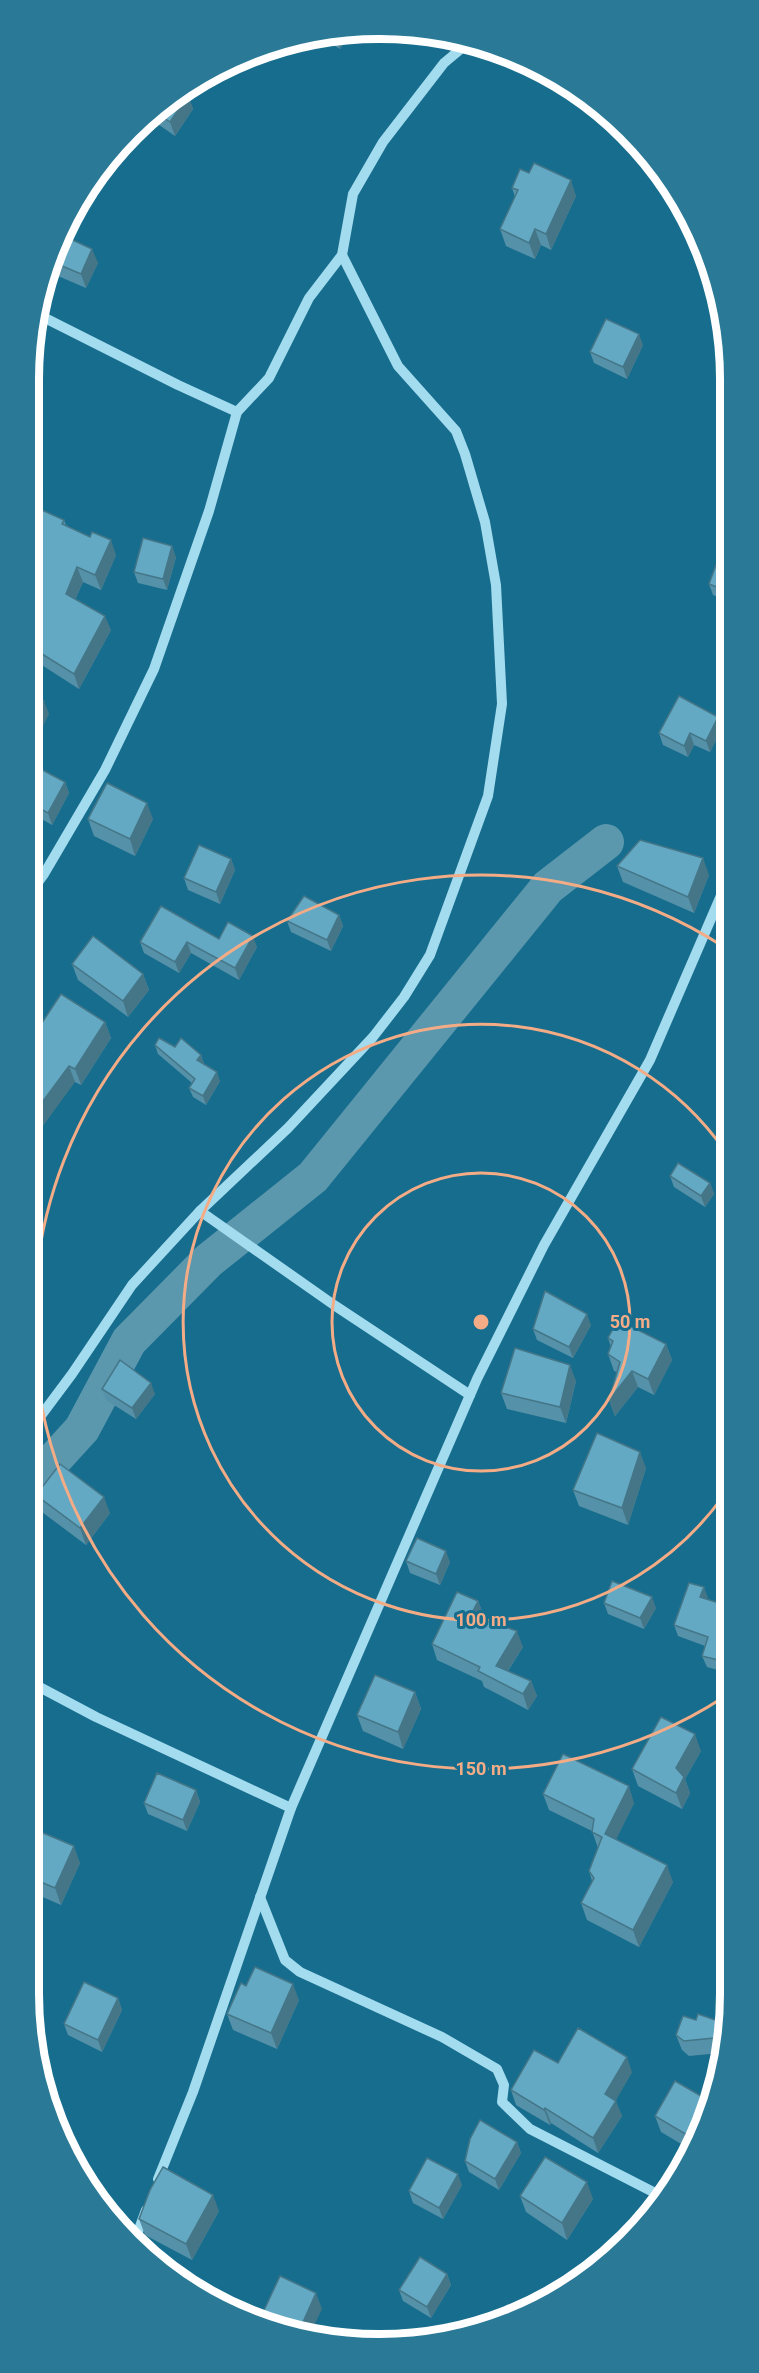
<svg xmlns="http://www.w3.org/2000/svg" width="759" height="2373" viewBox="0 0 759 2373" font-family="Roboto,sans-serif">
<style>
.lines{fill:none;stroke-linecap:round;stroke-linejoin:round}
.river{stroke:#5b97ad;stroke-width:36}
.minor{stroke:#a3dbef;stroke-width:10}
.wall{fill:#5591a8}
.shaded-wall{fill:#457688}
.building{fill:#63a9c3;stroke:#457688;stroke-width:1.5}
.ring{fill:none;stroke:#f4ac86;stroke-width:3}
.rim{fill:none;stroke:#fff;stroke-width:8}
.centre{fill:#f4ac86;stroke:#176d8d;stroke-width:3}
.ring-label{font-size:18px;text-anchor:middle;font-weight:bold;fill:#f4ac86;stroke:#176d8d;stroke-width:6;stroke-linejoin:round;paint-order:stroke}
</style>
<rect width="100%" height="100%" fill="#176d8d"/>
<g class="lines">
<polyline class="river" points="31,1485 82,1429 129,1341 208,1261 313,1177 548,887 606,842"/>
<g class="minor">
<polyline points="35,313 178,385 237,412"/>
<polyline points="33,889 44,874 105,770 154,669 209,511 237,412 269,378 309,298 342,255 353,194 383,142 444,63 468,43"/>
<polyline points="200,1211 334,1305 470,1395"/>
<polyline points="31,1429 72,1374 132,1285 200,1211 288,1128 373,1037 404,997 430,955 488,796 502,704 496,585 485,522 465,454 456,431 398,366 342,255"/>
<polyline points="30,1682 96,1717 291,1808"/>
<polyline points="260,1897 285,1960 300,1972 442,2037 497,2069 504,2085 502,2102 530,2129 663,2197"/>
<polyline points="158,2179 193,2092 291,1808 477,1379 544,1245 650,1060 726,884"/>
<polyline points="135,2240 146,2210"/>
<polyline points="365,2339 365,2338"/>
</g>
</g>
<g class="wall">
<polygon points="317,35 349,35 340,49"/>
<polygon points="183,89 182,91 188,95 193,109 175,136 152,120"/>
<polygon points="512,188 576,196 551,250 541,245 535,259 506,246 500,229 515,197"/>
<polygon points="66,237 98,263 86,288 51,273"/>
<polygon points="643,345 627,379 594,363 590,352"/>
<polygon points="35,507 64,520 66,525 116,555 101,590 83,582 75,600 111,630 79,689 34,660"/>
<polygon points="176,557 167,590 138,583 134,572"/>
<polygon points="727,560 727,600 713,595 709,584"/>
<polygon points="718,717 722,728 710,752 694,745 688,757 663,745 659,733"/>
<polygon points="33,765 65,782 69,793 52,825 33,814"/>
<polygon points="88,819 153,819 135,856 94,836"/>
<polygon points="231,859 235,870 220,904 188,890 184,878"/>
<polygon points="617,866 709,875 694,913 623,882"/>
<polygon points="339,915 343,926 331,951 291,932 287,921"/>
<polygon points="219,939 257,947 239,980 191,953 179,973 144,953 140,942"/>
<polygon points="72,964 143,974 149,990 128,1017 78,980"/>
<polygon points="105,1022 111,1038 81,1085 75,1082 32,1038"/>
<polygon points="155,1045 175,1047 201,1055 204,1064 220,1081 206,1105 193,1097 189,1088 192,1083 158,1054"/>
<polygon points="670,1176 710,1183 714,1194 705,1207 674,1187"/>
<polygon points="591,1325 573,1358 537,1340 533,1329"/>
<polygon points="608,1338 666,1344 672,1360 654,1395 638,1387 615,1416 609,1400 617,1372 614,1371 608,1354 611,1347"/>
<polygon points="576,1381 566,1423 507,1409 501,1393"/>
<polygon points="102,1389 155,1394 136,1419 106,1400"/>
<polygon points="646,1468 628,1525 579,1506 573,1490"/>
<polygon points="36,1495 110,1513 86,1545 42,1512"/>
<polygon points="406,1561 450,1562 440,1585 410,1573"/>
<polygon points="708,1598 707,1599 725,1605 725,1672 707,1667 702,1656 705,1646 678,1636 674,1625"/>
<polygon points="478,1601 484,1616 483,1619 523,1647 508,1671 531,1681 537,1696 528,1710 484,1687 482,1681 437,1660 432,1644"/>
<polygon points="604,1603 656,1608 644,1629 608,1614"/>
<polygon points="415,1692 421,1709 403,1749 363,1731 357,1715"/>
<polygon points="701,1751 685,1779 690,1793 682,1809 638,1786 632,1769"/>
<polygon points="196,1790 200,1802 187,1831 148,1814 144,1803"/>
<polygon points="543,1794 634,1803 616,1839 673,1882 639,1947 587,1920 581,1903 592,1881 589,1871 598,1848 592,1831 549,1810"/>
<polygon points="29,1827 80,1863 61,1905 29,1891"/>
<polygon points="246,1986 299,2000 277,2049 233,2030 227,2014"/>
<polygon points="118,1998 122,2010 102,2052 68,2035 64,2024"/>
<polygon points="696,2020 724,2023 723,2063 720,2053 689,2056 682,2050 676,2035"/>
<polygon points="558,2063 632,2072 615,2101 622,2116 598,2153 551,2123 550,2125 516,2105 511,2090"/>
<polygon points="708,2100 688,2148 661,2132 655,2116"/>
<polygon points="517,2142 521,2153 499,2190 469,2172 465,2161"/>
<polygon points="462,2185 443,2219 413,2203 409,2191"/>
<polygon points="520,2196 593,2199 567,2240 526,2212"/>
<polygon points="219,2211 192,2260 145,2235 139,2219"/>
<polygon points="447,2274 451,2285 431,2318 403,2301 399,2290"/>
</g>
<g class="shaded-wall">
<polygon points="335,35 349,35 340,49"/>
<polygon points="188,95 193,109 175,136 170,122"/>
<polygon points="571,180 576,196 551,250 546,234"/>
<polygon points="535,229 541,245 535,259 529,243"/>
<polygon points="92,249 98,263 86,288 81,274"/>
<polygon points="639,334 643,345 627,379 623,367"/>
<polygon points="111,540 116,555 101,590 95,575"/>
<polygon points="172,546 176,557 167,590 163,579"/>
<polygon points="77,567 83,582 71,609 66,594"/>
<polygon points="105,616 111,630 79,689 74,674"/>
<polygon points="44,701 49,714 34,744 34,721"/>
<polygon points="718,717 722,728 710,752 706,741"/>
<polygon points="690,733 694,745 688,757 684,746"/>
<polygon points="65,782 69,793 52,825 48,813"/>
<polygon points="147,803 153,819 135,856 130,839"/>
<polygon points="703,858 709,875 694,913 688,897"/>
<polygon points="231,859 235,870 220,904 216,892"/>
<polygon points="339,915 343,926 331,951 327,940"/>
<polygon points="253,936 257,947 239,980 235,968"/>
<polygon points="187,942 191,953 179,973 175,962"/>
<polygon points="143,974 149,990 128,1017 123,1001"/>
<polygon points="105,1022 111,1038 81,1085 75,1069"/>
<polygon points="201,1055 204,1064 197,1060"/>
<polygon points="69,1066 75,1082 32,1141 32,1116"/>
<polygon points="217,1072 220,1081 206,1105 203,1096"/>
<polygon points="32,1148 38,1163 32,1172"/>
<polygon points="710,1183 714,1194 705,1207 701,1196"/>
<polygon points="587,1314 591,1325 573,1358 569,1347"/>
<polygon points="666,1344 672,1360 654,1395 648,1379"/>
<polygon points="570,1365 576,1381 566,1423 560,1407"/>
<polygon points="632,1371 638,1387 615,1416 609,1400"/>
<polygon points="151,1383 155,1394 136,1419 132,1408"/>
<polygon points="640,1452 646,1468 628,1525 622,1508"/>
<polygon points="104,1497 110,1513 86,1545 80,1528"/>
<polygon points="446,1551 450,1562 440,1585 436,1574"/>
<polygon points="704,1587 708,1598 704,1608 700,1597"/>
<polygon points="652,1597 656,1608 644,1629 640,1618"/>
<polygon points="478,1601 484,1616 477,1631 471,1615"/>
<polygon points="517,1631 523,1647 501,1681 496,1666"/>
<polygon points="725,1650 725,1670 722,1661"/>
<polygon points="531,1681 537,1696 528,1710 523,1694"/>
<polygon points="415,1692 421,1709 403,1749 398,1732"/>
<polygon points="695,1734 701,1751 685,1779 690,1793 682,1809 676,1793 676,1768"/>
<polygon points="629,1786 634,1803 611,1850 605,1834"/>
<polygon points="196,1790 200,1802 187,1831 183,1820"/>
<polygon points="74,1846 80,1863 61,1905 55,1888"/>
<polygon points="667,1865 673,1882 639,1947 633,1930"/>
<polygon points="293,1984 299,2000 277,2049 271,2033"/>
<polygon points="118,1998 122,2010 102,2052 98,2040"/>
<polygon points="627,2057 632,2072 611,2109 605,2094"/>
<polygon points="616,2101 622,2116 598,2153 593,2138"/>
<polygon points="545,2108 551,2123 550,2125 544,2110"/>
<polygon points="517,2142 521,2153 499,2190 495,2179"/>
<polygon points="458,2174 462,2185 443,2219 439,2208"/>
<polygon points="587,2182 593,2199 567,2240 562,2223"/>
<polygon points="213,2195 219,2211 192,2260 186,2244"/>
<polygon points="447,2274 451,2285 431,2318 427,2307"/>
<polygon points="316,2293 322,2309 310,2334 299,2331"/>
</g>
<g class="building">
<polygon points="182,91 188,95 170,122 158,114"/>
<polygon points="534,163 571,180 546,234 535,229 529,243 500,229 518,190 512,188 520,169 529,173"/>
<polygon points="66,237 92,249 81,274 55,263"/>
<polygon points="606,319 639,334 623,367 590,352"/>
<polygon points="35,507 64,520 62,524 90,537 92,532 111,540 95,575 77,567 66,594 105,616 74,674 34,649"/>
<polygon points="143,538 172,546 163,579 134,572"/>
<polygon points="719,557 727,560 727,591 709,584"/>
<polygon points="34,696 44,701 34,721"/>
<polygon points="679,696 718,717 706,741 690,733 684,746 659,733"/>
<polygon points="33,765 65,782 48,813 33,805"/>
<polygon points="107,783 147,803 130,839 88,819"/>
<polygon points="640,840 703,858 688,897 617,866"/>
<polygon points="199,845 231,859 216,892 184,878"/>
<polygon points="304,896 339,915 327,940 287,921"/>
<polygon points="161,906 219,939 228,922 253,936 235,968 187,942 175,962 140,942"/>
<polygon points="93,936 143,974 123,1001 72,964"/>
<polygon points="61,994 105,1022 75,1069 69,1066 32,1116 32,1038"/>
<polygon points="159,1038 175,1047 181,1038 201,1055 197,1060 217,1072 203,1096 189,1088 195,1079 155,1045"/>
<polygon points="678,1163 710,1183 701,1196 670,1176"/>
<polygon points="545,1291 587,1314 569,1347 533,1329"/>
<polygon points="618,1320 666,1344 648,1379 632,1371 609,1400 620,1362 608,1354 613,1341 608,1338"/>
<polygon points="515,1348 570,1365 560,1407 501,1393"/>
<polygon points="120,1360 151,1383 132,1408 102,1389"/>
<polygon points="597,1433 640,1452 622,1508 573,1490"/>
<polygon points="60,1464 104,1497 80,1528 36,1495"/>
<polygon points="417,1538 446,1551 436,1574 406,1561"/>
<polygon points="612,1581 652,1597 640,1618 604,1603"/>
<polygon points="689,1583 704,1587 700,1597 725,1605 725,1650 722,1661 702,1656 708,1637 674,1625"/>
<polygon points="457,1592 478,1601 471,1615 517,1631 496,1666 531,1681 523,1694 478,1671 480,1667 432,1644"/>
<polygon points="375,1675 415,1692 398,1732 357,1715"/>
<polygon points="661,1717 695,1734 676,1768 684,1777 676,1793 632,1769"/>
<polygon points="563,1754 629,1786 605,1834 667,1865 633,1930 581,1903 594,1878 589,1871 602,1837 592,1832 594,1819 543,1794"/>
<polygon points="157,1773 196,1790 183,1820 144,1803"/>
<polygon points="29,1827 74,1846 55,1888 29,1877"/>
<polygon points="255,1967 293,1984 271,2033 227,2014 241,1983 246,1986"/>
<polygon points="84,1982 118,1998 98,2040 64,2024"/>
<polygon points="698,2014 724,2023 724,2037 684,2041 676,2035 683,2016 696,2020"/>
<polygon points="578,2028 627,2057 605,2094 616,2101 593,2138 545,2108 544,2110 511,2090 534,2050 558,2063"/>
<polygon points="724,2042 724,2055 720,2053"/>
<polygon points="675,2081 708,2100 702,2110 704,2111 692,2138 655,2116"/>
<polygon points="480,2120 517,2142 495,2179 465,2161 470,2139"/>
<polygon points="545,2157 587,2182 562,2223 520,2196"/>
<polygon points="427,2158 458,2174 439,2208 409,2191"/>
<polygon points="163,2167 213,2195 186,2244 139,2219 150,2190"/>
<polygon points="420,2257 447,2274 427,2307 399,2290"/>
<polygon points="280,2276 316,2293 299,2331 260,2319"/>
</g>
<g class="ring">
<circle cx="481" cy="1322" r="149"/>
<path d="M724 1495A298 298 0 1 1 725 1151"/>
<path d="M724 1697A447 447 0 1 1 724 947"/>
</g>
<path d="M0 0H759V2373H0ZM379 39H380A340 340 0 0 1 720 379V1994A340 340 0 0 1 380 2334H379A340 340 0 0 1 39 1994V379A340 340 0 0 1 379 39Z" fill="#2a7996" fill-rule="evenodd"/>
<path class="rim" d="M379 39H380A340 340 0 0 1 720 379V1994A340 340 0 0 1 380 2334H379A340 340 0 0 1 39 1994V379A340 340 0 0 1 379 39Z"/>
<circle cx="481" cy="1322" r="9" class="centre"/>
<g class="ring-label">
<text x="630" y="1328">50 m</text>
<text x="481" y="1626">100 m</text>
<text x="481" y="1775">150 m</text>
</g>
</svg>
